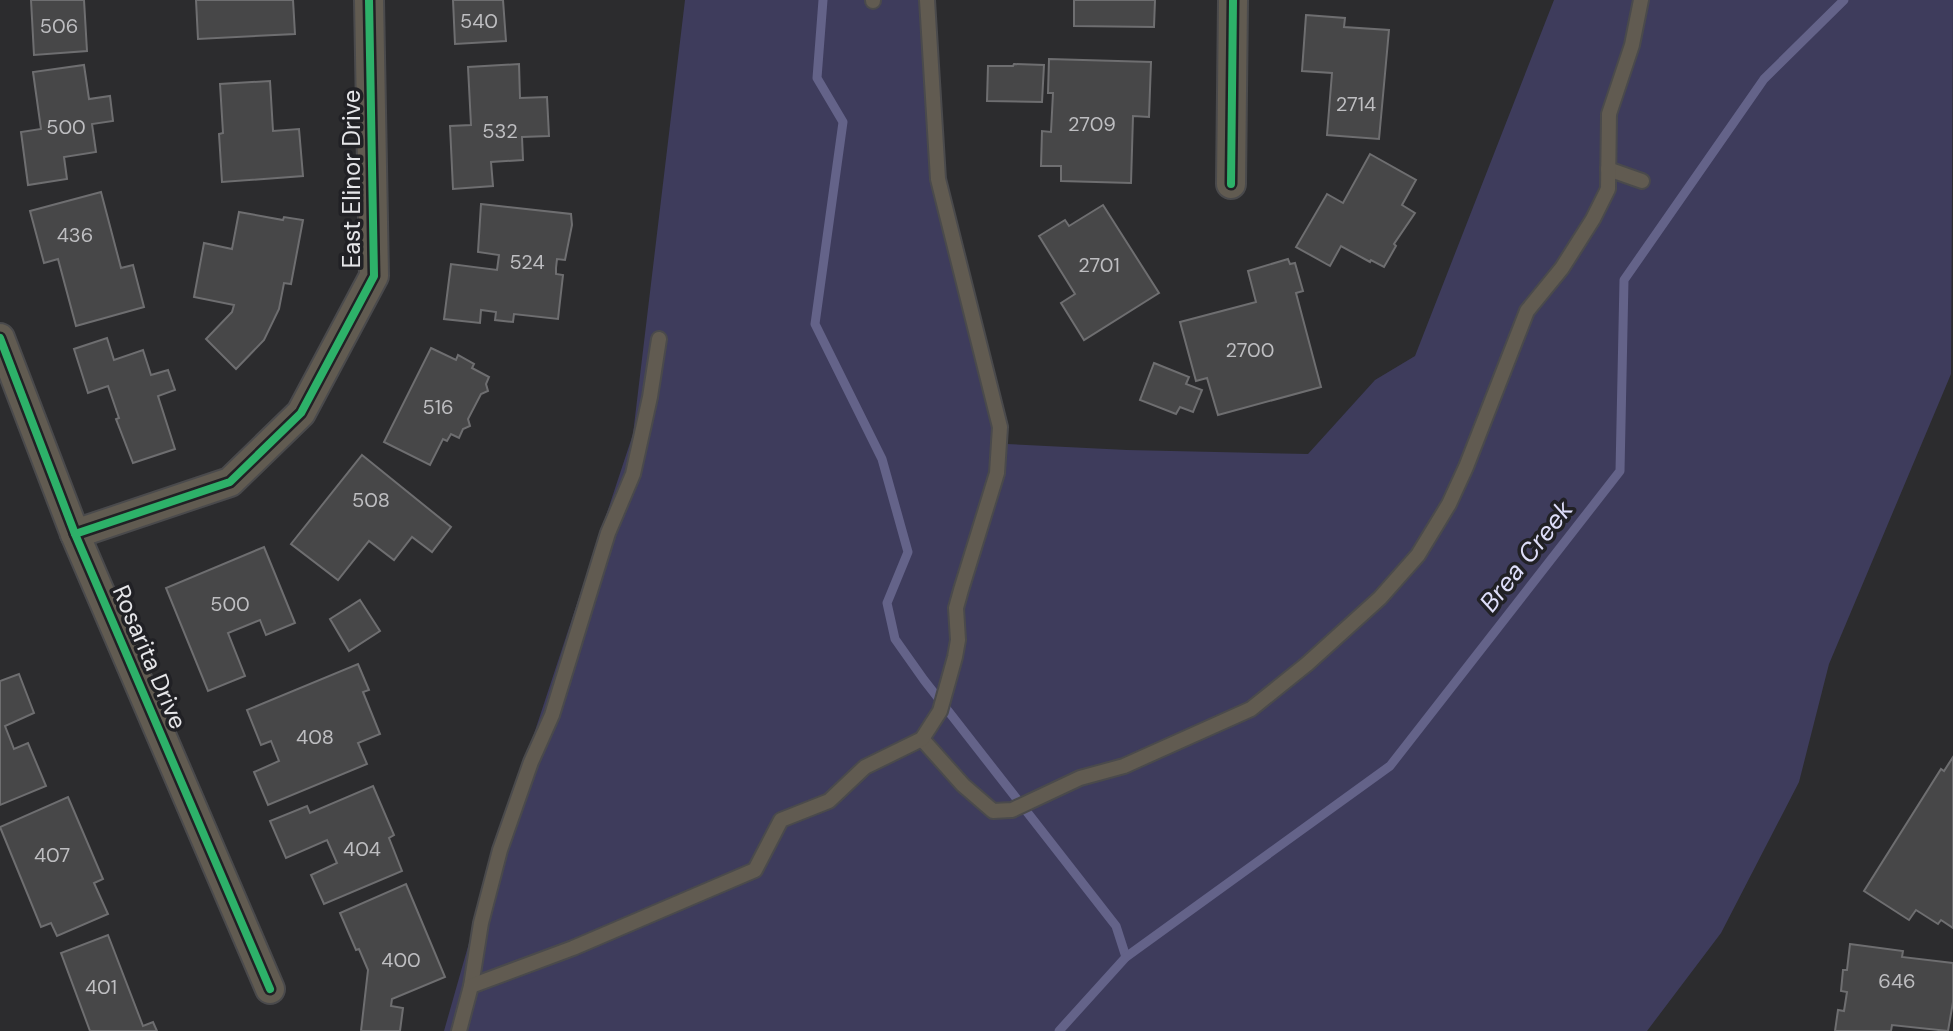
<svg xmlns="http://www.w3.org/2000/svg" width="1953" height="1031" viewBox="0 0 1953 1031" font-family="'DM Sans',sans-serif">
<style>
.green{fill:#3e3c5c}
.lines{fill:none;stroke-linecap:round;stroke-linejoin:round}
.stream{stroke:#646389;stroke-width:9}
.building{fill:#474748;stroke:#6e6e70;stroke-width:2}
.service-casing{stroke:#4a4a4c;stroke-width:18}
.minor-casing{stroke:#4a4a4c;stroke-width:32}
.service{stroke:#615b51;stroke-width:14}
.minor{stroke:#615b51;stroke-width:28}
.cycleway-casing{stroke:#212125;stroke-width:13}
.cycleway{stroke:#2db169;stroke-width:8}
.labels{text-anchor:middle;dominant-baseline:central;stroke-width:7;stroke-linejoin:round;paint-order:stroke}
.number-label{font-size:20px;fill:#bebec1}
.street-label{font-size:24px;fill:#e6e6e9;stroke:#212125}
.water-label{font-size:26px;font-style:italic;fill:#dedef9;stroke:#212125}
</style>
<rect width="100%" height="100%" fill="#2c2c2e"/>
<polygon class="green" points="685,0 930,0 942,181 983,333 1007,444 1127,450 1308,454 1375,380 1415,356 1554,0 1953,0 1951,374 1829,664 1799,782 1721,933 1647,1031 444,1031 494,855 633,434"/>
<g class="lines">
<g class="stream">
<polyline points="823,0 817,78 843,122 815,324 882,459 908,552 887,603 895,639 924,680 1116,926 1126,957"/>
<polyline points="1059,1031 1126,957 1390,766 1620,471 1624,280 1764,79 1844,0"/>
</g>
</g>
<g class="building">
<polygon points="31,0 84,0 87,51 34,55"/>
<polygon points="196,0 293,0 295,34 198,39"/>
<polygon points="453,0 503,0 506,41 455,44"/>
<polygon points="1074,0 1155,0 1154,27 1074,26"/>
<polygon points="1306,15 1345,18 1344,27 1389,30 1379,139 1327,135 1332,73 1302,71"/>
<polygon points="1049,59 1151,62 1149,117 1133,116 1131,183 1061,181 1061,166 1041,166 1042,131 1051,132 1053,93 1048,93"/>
<polygon points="519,64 520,98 547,97 549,136 522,137 523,160 491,162 493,186 453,189 450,126 471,125 468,67"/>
<polygon points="1014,64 1044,65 1042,102 987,101 988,66 1013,66"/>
<polygon points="84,65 89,99 110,96 113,121 92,124 96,152 64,157 67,179 28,185 21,132 41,129 33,72"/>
<polygon points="270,81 273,131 299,129 303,176 222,182 219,134 223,133 220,84"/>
<polygon points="1370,154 1416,180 1402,205 1415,213 1394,244 1396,246 1384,267 1371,260 1370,262 1341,246 1330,266 1296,247 1327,194 1343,203"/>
<polygon points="101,192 121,268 133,265 144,307 76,326 58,259 44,263 30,211"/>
<polygon points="481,204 571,214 572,225 565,260 557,259 556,268 556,274 563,275 558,319 514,314 513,322 495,320 496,312 481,310 480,323 444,319 451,264 497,270 499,255 478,252"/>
<polygon points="1103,205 1159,293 1084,340 1061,303 1075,294 1039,236 1065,220 1069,226"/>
<polygon points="239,212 283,220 284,217 303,220 291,284 284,283 279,309 264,340 236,369 206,339 232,312 234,305 194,297 204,243 232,249"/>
<polygon points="1288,259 1290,264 1295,263 1303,291 1296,293 1321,387 1218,415 1207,378 1196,381 1180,322 1256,302 1248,271"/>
<polygon points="107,338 114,360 143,350 151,375 168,370 175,390 158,396 175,449 133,463 116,419 119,418 108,386 88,393 74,349"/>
<polygon points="431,348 456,360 458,355 474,364 472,368 489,377 486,384 488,391 481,394 468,419 470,426 463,429 459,438 451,434 447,441 443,439 430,465 384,442"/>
<polygon points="1154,363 1189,377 1186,384 1202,390 1193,412 1180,407 1176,414 1140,400"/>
<polygon points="362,455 451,527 432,552 412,537 394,560 369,541 338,580 291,544"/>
<polygon points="264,547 295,623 266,635 260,620 228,633 245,676 208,691 166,588"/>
<polygon points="360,600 380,631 349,651 330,619"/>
<polygon points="358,664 369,690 363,692 380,734 358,743 367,764 268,805 254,772 279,761 271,741 261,745 247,710"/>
<polygon points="19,674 34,713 5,726 14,749 28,743 46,786 0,805 0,681"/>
<polygon points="1953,757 1953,928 1941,920 1938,924 1916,910 1909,920 1864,891 1941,769 1944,771"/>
<polygon points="373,786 394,835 389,838 402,871 324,904 311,875 337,863 327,840 286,858 270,821 307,806 310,813"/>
<polygon points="68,797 103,879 94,883 108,914 57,936 51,923 41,927 0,827"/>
<polygon points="406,884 445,977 392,999 391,1006 403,1008 400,1031 361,1031 368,970 359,949 356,950 340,913"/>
<polygon points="108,935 143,1026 153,1022 157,1031 90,1031 61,953"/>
<polygon points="1850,944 1903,951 1902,957 1953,963 1953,1002 1948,1031 1892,1025 1891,1031 1835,1031 1838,1010 1844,1011 1847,992 1841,991 1843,970 1847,970"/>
</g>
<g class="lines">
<g class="service-casing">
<g id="service">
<polyline points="873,1 873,0"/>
<polyline points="1608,169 1642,181"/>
<polyline points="922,739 963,785 993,811 1012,810 1080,778 1124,766 1251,709 1307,664 1380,598 1418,555 1449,504 1466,467 1527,311 1562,268 1593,219 1608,189 1609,114 1632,45 1641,0"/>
<polyline points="471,986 481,923 500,850 531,762 552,715 608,533 633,474 650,397 659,339"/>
<polyline points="459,1031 471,986 573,948 755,870 781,820 829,801 865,767 922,739 940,711 955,657 958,640 956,608 961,590 997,473 1000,427 938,179 927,0"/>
</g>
</g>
<g class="minor-casing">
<g id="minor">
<polyline points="1231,184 1233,0"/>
<polyline points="0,338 75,534 270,989"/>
<polyline points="75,534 230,482 301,413 374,276 369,0"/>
</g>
</g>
<use href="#service" class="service"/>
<use href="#minor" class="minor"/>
<g class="cycleway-casing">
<g id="cycleway">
<polyline points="1231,184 1233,0"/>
<polyline points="0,338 75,534 270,989"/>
<polyline points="75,534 230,482 301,413 374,276 369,0"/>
</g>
</g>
<use href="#cycleway" class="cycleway"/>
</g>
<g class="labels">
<g class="number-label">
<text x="479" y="21">540</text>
<text x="59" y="26">506</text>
<text x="1356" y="104">2714</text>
<text x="1092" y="124">2709</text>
<text x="66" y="127">500</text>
<text x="500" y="131">532</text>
<text x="75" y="235">436</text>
<text x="527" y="262">524</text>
<text x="1099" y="265">2701</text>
<text x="1250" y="350">2700</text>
<text x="438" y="407">516</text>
<text x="371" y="500">508</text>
<text x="230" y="604">500</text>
<text x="315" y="737">408</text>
<text x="362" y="849">404</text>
<text x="52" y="855">407</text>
<text x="401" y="960">400</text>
<text x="1897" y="981">646</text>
<text x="101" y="987">401</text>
</g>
<g class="street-label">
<text transform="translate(351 179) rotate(-90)">East Elinor Drive</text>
<text transform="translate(150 657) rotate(67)">Rosarita Drive</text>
</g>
<g class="water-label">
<text transform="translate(1526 556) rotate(-52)">Brea Creek</text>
</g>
</g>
</svg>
